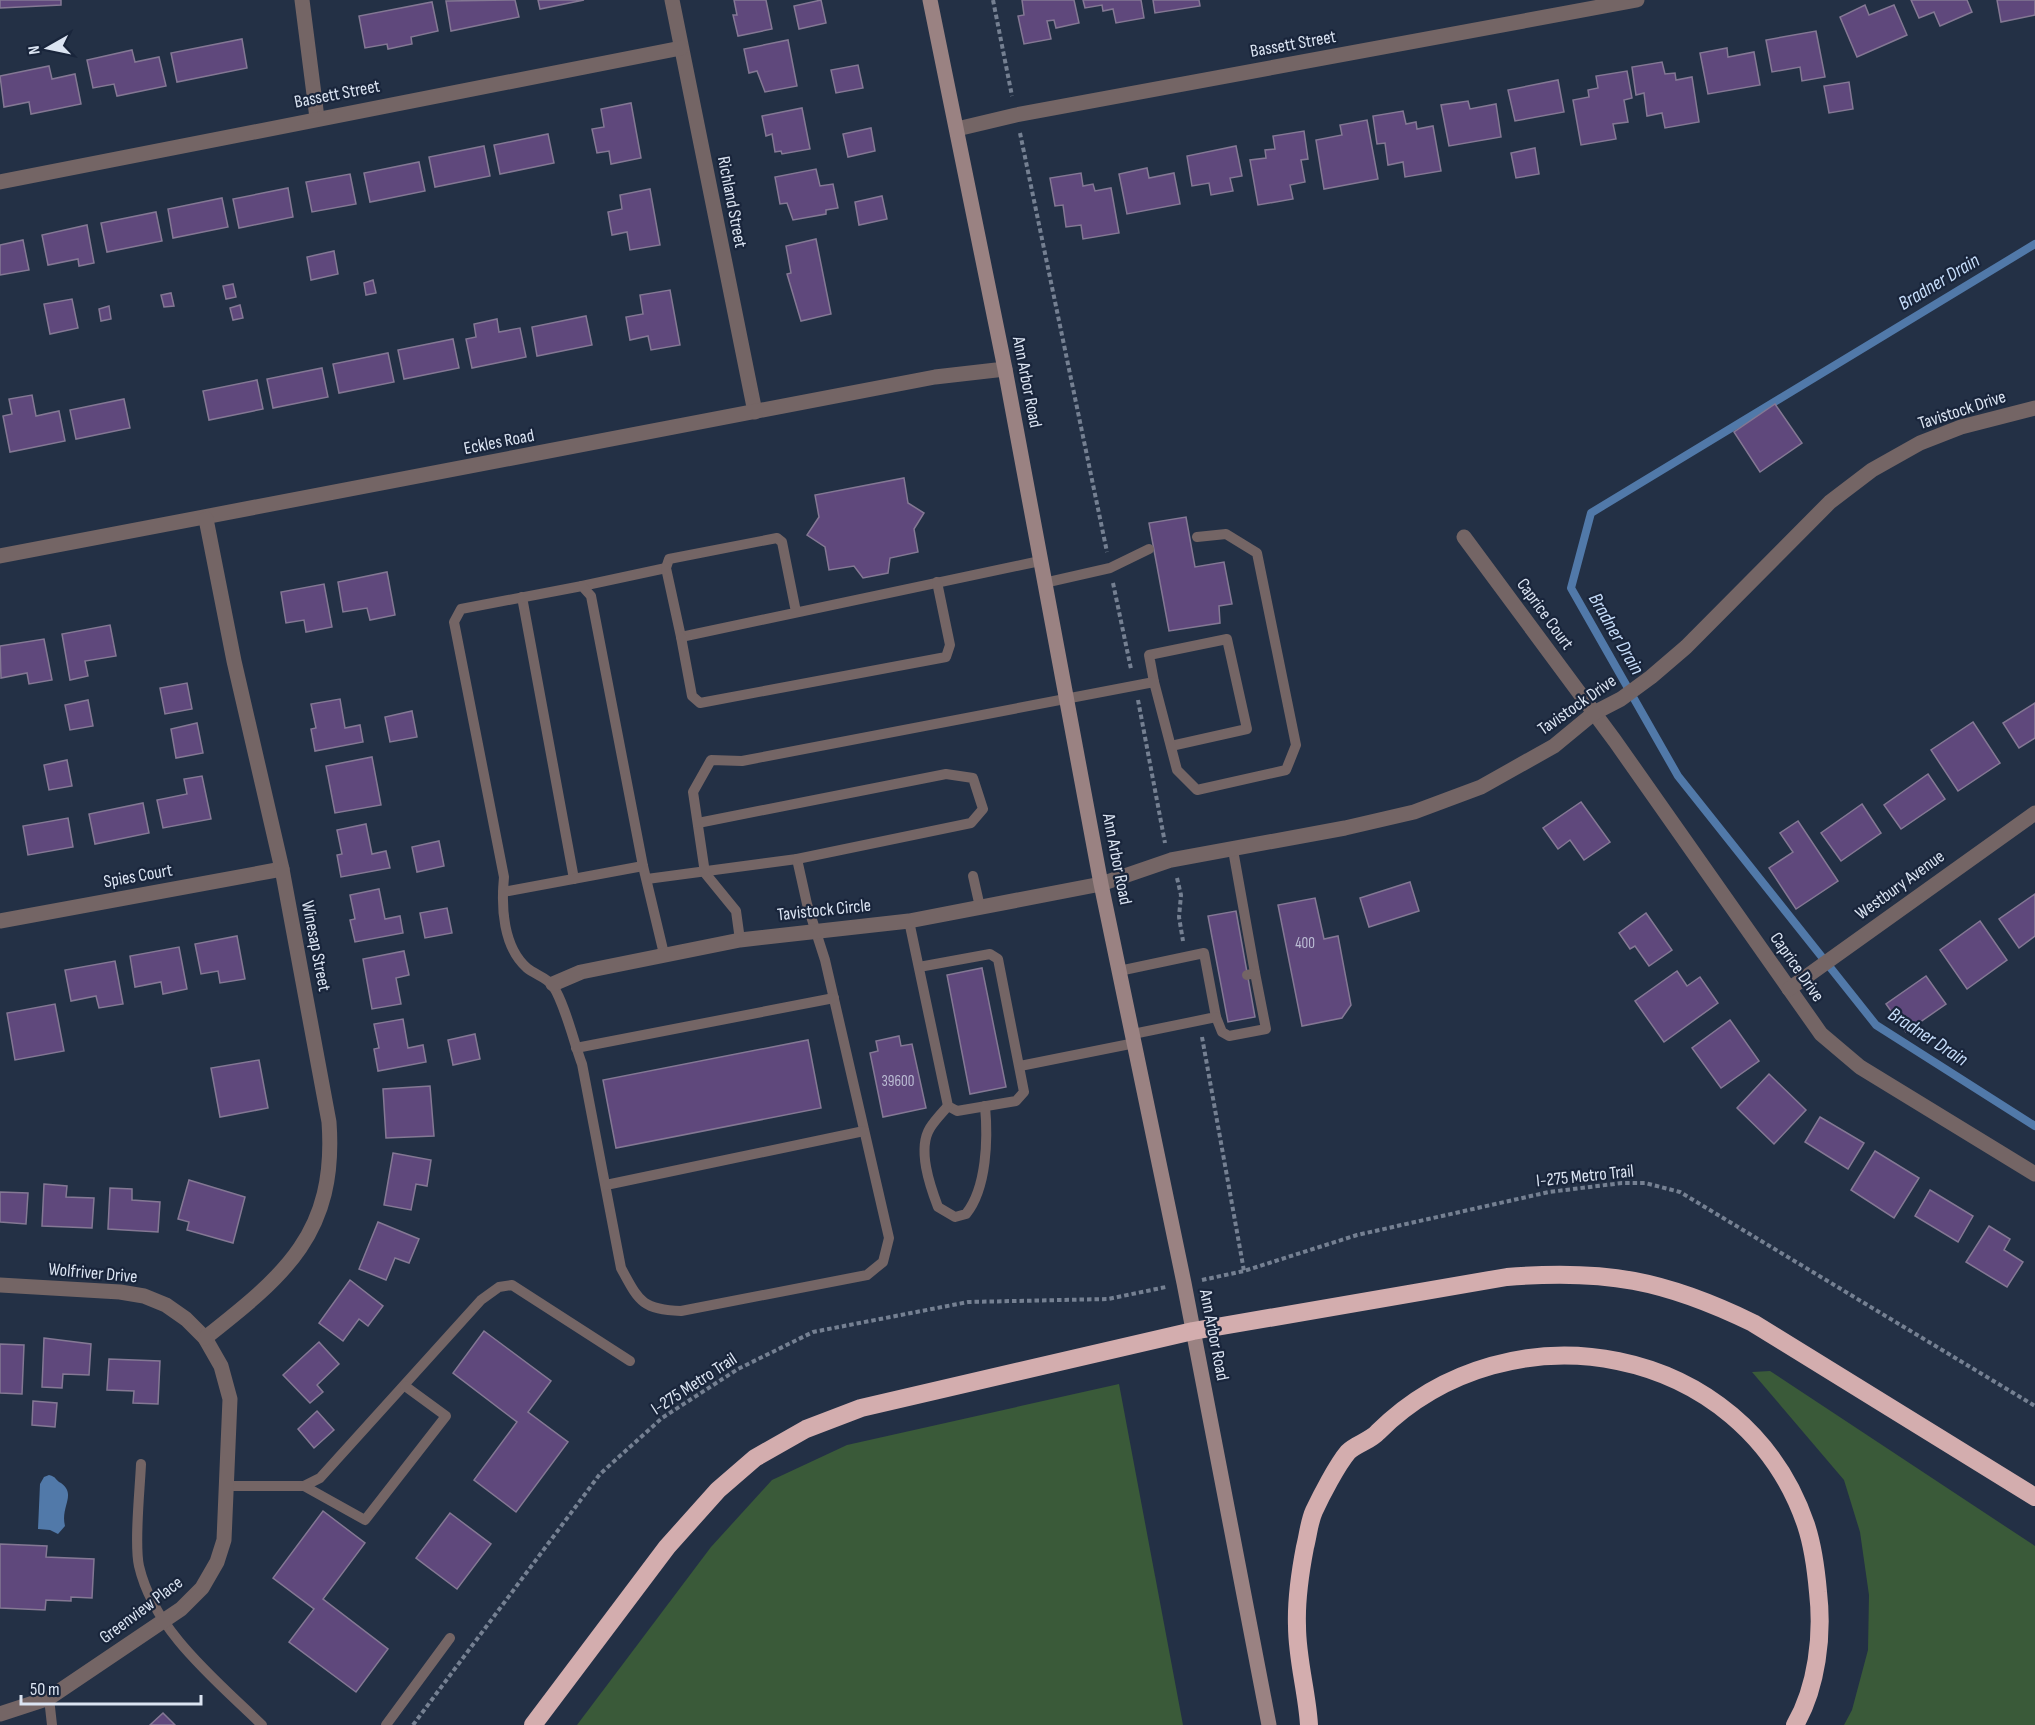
<svg xmlns="http://www.w3.org/2000/svg" width="2035" height="1725" viewBox="0 0 2035 1725" font-family="'Sofia Sans Condensed',sans-serif">
<style>
.green{fill:#3a5a39}
.water{fill:#5179a9}
.lines{fill:none;stroke-linecap:round;stroke-linejoin:round}
.stream{stroke:#5179a9;stroke-width:8}
.building{fill:#5f487c;stroke:#847894;stroke-width:1.5}
.path{stroke:#758092;stroke-width:4;stroke-dasharray:4.5 3;stroke-linecap:butt}
.service{stroke:#746565;stroke-width:10}
.minor{stroke:#746565;stroke-width:15}
.secondary{stroke:#9a8282;stroke-width:15}
.motorway{stroke:#d3adae;stroke-width:18}
.labels{text-anchor:middle;dominant-baseline:central;stroke-width:4.5;stroke-linejoin:round;paint-order:stroke}
.number-label{font-size:15px;fill:#bcbdd4}
.street-label{font-size:18px;fill:#dbe4f2;stroke:#19253b}
.water-label{font-size:20px;font-style:italic;fill:#c6ddfa;stroke:#19253b}
</style>
<rect width="100%" height="100%" fill="#233045"/>
<g class="green">
<polygon points="1770,1371 2035,1546 2035,1725 1844,1725 1852,1710 1868,1650 1869,1595 1860,1532 1844,1480 1752,1372"/>
<polygon points="1119,1384 1183,1725 577,1725 711,1547 772,1480 847,1445"/>
</g>
<path class="water" d="M49,1475C57,1477 55,1480 61,1483C77,1495 60,1506 65,1526L58,1534L50,1530L38,1529L40,1484L44,1477Z"/>
<g class="lines">
<polyline class="stream" points="2035,244 1591,513 1571,588 1678,776 1876,1025 2035,1126"/>
</g>
<g class="building">
<polygon points="0,0 61,0 61,5 0,8"/>
<polygon points="515,0 519,17 451,31 446,1"/>
<polygon points="538,0 584,0 540,9"/>
<polygon points="734,0 766,0 772,29 738,36 733,15 737,15"/>
<polygon points="821,0 826,23 799,29 794,6"/>
<polygon points="1022,0 1074,0 1079,23 1056,28 1054,20 1047,21 1051,39 1024,44 1018,16 1024,15"/>
<polygon points="1083,0 1141,0 1144,18 1116,23 1113,9 1103,11 1102,5 1085,8"/>
<polygon points="1153,0 1199,0 1200,6 1155,13"/>
<polygon points="1911,0 1967,0 1972,12 1940,26 1934,12 1919,18"/>
<polygon points="1997,0 2035,0 2035,15 2001,22"/>
<polygon points="432,2 438,31 411,37 412,44 388,49 387,44 365,48 359,16"/>
<polygon points="1865,5 1869,15 1894,5 1907,35 1857,57 1840,17"/>
<polygon points="1816,31 1825,77 1802,81 1800,67 1772,72 1766,40"/>
<polygon points="242,39 247,68 177,82 171,53"/>
<polygon points="788,40 797,86 765,92 757,71 749,73 744,49"/>
<polygon points="1727,48 1728,57 1754,52 1760,85 1708,94 1700,53"/>
<polygon points="132,50 135,62 159,57 166,86 117,96 114,84 93,88 87,60"/>
<polygon points="1662,62 1665,74 1675,73 1676,80 1692,77 1699,122 1665,128 1662,113 1647,116 1644,93 1636,95 1632,67"/>
<polygon points="858,65 863,88 836,93 831,70"/>
<polygon points="49,66 52,79 75,74 81,104 31,114 29,102 4,107 0,76"/>
<polygon points="1627,71 1632,98 1624,100 1628,122 1613,124 1616,139 1581,145 1573,100 1589,97 1588,90 1598,88 1596,76"/>
<polygon points="1558,80 1564,112 1515,121 1508,90"/>
<polygon points="1849,82 1853,109 1829,113 1824,86"/>
<polygon points="1468,101 1470,109 1496,104 1501,137 1449,146 1441,105"/>
<polygon points="631,103 641,158 611,164 609,151 597,153 592,129 604,127 601,109"/>
<polygon points="802,108 810,149 782,154 781,151 775,152 772,134 766,136 762,116"/>
<polygon points="1403,111 1406,124 1416,122 1417,129 1433,126 1441,171 1405,177 1403,162 1388,165 1385,143 1377,144 1373,116"/>
<polygon points="1367,120 1378,179 1324,189 1316,140 1342,135 1340,125"/>
<polygon points="871,128 875,151 848,157 843,134"/>
<polygon points="1304,131 1308,159 1301,160 1305,182 1290,185 1293,199 1258,205 1250,160 1266,158 1265,150 1275,149 1273,136"/>
<polygon points="548,134 554,163 500,174 494,145"/>
<polygon points="484,146 490,176 435,187 429,157"/>
<polygon points="1236,146 1242,176 1230,178 1233,191 1211,195 1209,183 1192,186 1187,156"/>
<polygon points="1535,148 1539,174 1516,178 1511,153"/>
<polygon points="419,162 425,191 370,202 364,173"/>
<polygon points="1147,168 1149,178 1174,173 1180,204 1127,214 1119,174"/>
<polygon points="816,169 820,186 833,184 838,208 826,210 826,214 793,220 787,203 780,204 775,177"/>
<polygon points="1081,173 1083,186 1093,184 1095,191 1111,188 1119,233 1083,239 1081,225 1066,227 1063,205 1055,206 1050,178"/>
<polygon points="350,174 356,204 312,212 306,182"/>
<polygon points="288,188 293,217 239,228 233,199"/>
<polygon points="650,189 660,245 630,250 627,232 612,235 608,212 622,209 620,195"/>
<polygon points="882,196 887,219 859,225 855,202"/>
<polygon points="222,198 228,227 173,238 168,209"/>
<polygon points="156,212 162,241 107,252 101,223"/>
<polygon points="87,225 94,263 79,266 78,259 48,265 42,235"/>
<polygon points="816,239 831,314 801,321 787,274 791,273 786,246"/>
<polygon points="23,240 29,270 0,275 0,245"/>
<polygon points="334,251 338,274 311,280 307,257"/>
<polygon points="373,280 376,293 366,295 364,283"/>
<polygon points="233,284 236,297 226,299 223,286"/>
<polygon points="670,290 680,345 651,350 648,336 630,340 626,317 643,314 640,295"/>
<polygon points="171,293 174,306 164,307 161,295"/>
<polygon points="72,299 78,328 50,334 44,304"/>
<polygon points="240,305 243,318 233,320 230,308"/>
<polygon points="109,306 111,319 101,321 99,309"/>
<polygon points="586,316 592,345 537,356 532,327"/>
<polygon points="497,319 499,332 520,328 526,357 472,368 466,339 476,337 474,324"/>
<polygon points="453,339 459,368 404,379 398,350"/>
<polygon points="388,353 394,382 339,393 333,364"/>
<polygon points="322,368 328,397 273,408 267,379"/>
<polygon points="257,380 263,409 209,420 203,391"/>
<polygon points="32,395 36,416 59,411 65,441 10,452 3,416 12,414 9,399"/>
<polygon points="124,399 130,428 76,439 70,410"/>
<polygon points="1775,404 1802,443 1760,472 1734,432"/>
<polygon points="904,478 908,503 924,513 914,529 918,552 890,558 888,573 863,578 854,566 829,570 825,547 807,535 819,517 815,495"/>
<polygon points="1186,517 1195,567 1224,562 1232,604 1219,606 1220,623 1169,631 1149,523"/>
<polygon points="387,572 395,615 370,620 367,608 343,612 338,582"/>
<polygon points="324,584 332,627 306,632 304,620 286,623 281,592"/>
<polygon points="110,625 116,656 85,661 88,676 70,680 62,634"/>
<polygon points="44,639 52,680 29,684 27,673 1,678 0,646"/>
<polygon points="187,683 192,709 165,714 160,688"/>
<polygon points="340,699 345,728 360,725 363,742 315,751 311,729 316,728 311,704"/>
<polygon points="88,700 93,726 70,730 65,705"/>
<polygon points="2035,703 2035,738 2019,748 2003,723"/>
<polygon points="412,711 417,737 390,742 385,717"/>
<polygon points="1973,722 2000,763 1958,791 1931,750"/>
<polygon points="197,723 203,753 176,758 171,729"/>
<polygon points="372,757 381,805 335,813 326,766"/>
<polygon points="67,760 72,786 49,790 44,765"/>
<polygon points="1928,774 1945,799 1901,829 1884,805"/>
<polygon points="202,776 211,819 163,828 157,800 187,794 184,779"/>
<polygon points="1581,802 1610,842 1584,860 1570,840 1558,849 1543,828"/>
<polygon points="143,803 149,833 95,844 89,814"/>
<polygon points="1862,804 1881,833 1841,861 1821,833"/>
<polygon points="68,818 73,847 28,855 23,826"/>
<polygon points="1798,821 1838,881 1796,909 1769,868 1793,852 1780,833"/>
<polygon points="366,824 372,854 386,851 390,868 341,877 337,855 342,854 337,830"/>
<polygon points="439,841 444,866 417,872 412,847"/>
<polygon points="1410,882 1419,911 1369,927 1360,898"/>
<polygon points="379,889 385,919 400,916 403,933 355,942 350,920 355,919 350,895"/>
<polygon points="2035,894 2035,936 2019,948 1999,919"/>
<polygon points="1315,898 1324,939 1338,936 1351,1005 1342,1018 1302,1026 1278,905"/>
<polygon points="447,908 452,933 425,938 420,913"/>
<polygon points="1236,911 1255,1017 1228,1022 1208,916"/>
<polygon points="1646,913 1672,950 1649,966 1635,946 1630,949 1619,933"/>
<polygon points="1980,921 2007,960 1967,989 1940,950"/>
<polygon points="237,936 245,979 220,983 218,971 201,974 195,944"/>
<polygon points="179,947 187,989 163,994 161,982 135,987 130,956"/>
<polygon points="404,951 409,975 396,978 401,1004 372,1009 363,959"/>
<polygon points="115,961 123,1004 99,1008 96,996 71,1001 65,970"/>
<polygon points="982,968 1006,1087 970,1094 947,975"/>
<polygon points="1677,971 1687,986 1700,977 1718,1003 1664,1042 1635,1001"/>
<polygon points="1926,976 1946,1004 1906,1032 1886,1004"/>
<polygon points="55,1004 64,1051 15,1060 7,1013"/>
<polygon points="403,1019 408,1048 423,1045 426,1062 378,1071 374,1049 379,1048 374,1024"/>
<polygon points="1730,1020 1759,1061 1721,1088 1692,1048"/>
<polygon points="475,1034 480,1059 453,1065 448,1040"/>
<polygon points="899,1036 901,1046 912,1044 926,1108 883,1117 870,1053 878,1051 876,1041"/>
<polygon points="808,1040 821,1108 616,1148 603,1080"/>
<polygon points="259,1060 268,1108 220,1117 211,1068"/>
<polygon points="1769,1074 1806,1110 1774,1144 1737,1108"/>
<polygon points="430,1086 434,1136 386,1138 383,1089"/>
<polygon points="1820,1117 1864,1143 1848,1169 1805,1142"/>
<polygon points="1875,1151 1919,1178 1894,1218 1851,1190"/>
<polygon points="393,1153 431,1160 427,1186 416,1184 411,1210 384,1205"/>
<polygon points="189,1180 245,1197 233,1243 187,1230 189,1222 178,1219"/>
<polygon points="44,1184 67,1186 66,1197 94,1198 92,1228 42,1226"/>
<polygon points="110,1188 132,1189 132,1200 160,1202 158,1232 108,1229"/>
<polygon points="1930,1190 1973,1216 1958,1242 1915,1216"/>
<polygon points="0,1192 28,1193 26,1224 0,1222"/>
<polygon points="378,1222 419,1239 409,1263 395,1258 386,1280 359,1269"/>
<polygon points="1989,1226 2010,1239 2004,1250 2023,1262 2007,1287 1966,1262"/>
<polygon points="350,1280 383,1306 368,1326 359,1319 343,1341 319,1323"/>
<polygon points="484,1331 551,1381 528,1412 568,1442 516,1512 474,1480 517,1422 453,1373"/>
<polygon points="44,1338 91,1344 89,1375 63,1374 62,1388 42,1387"/>
<polygon points="319,1342 339,1364 317,1385 323,1392 310,1403 283,1375"/>
<polygon points="0,1344 24,1345 22,1394 0,1393"/>
<polygon points="109,1359 160,1361 158,1404 133,1403 134,1391 107,1390"/>
<polygon points="33,1401 57,1403 55,1427 32,1425"/>
<polygon points="317,1411 334,1430 314,1448 298,1429"/>
<polygon points="323,1511 365,1543 323,1599 388,1649 356,1692 289,1642 314,1609 273,1578"/>
<polygon points="450,1513 491,1544 457,1589 416,1558"/>
<polygon points="0,1544 47,1546 46,1557 94,1559 92,1598 71,1597 71,1601 46,1600 45,1610 0,1608"/>
<polygon points="163,1713 175,1725 150,1725"/>
</g>
<g class="lines">
<g class="path">
<polyline points="993,0 1012,96"/>
<polyline points="1020,133 1107,552"/>
<polyline points="1113,583 1131,669"/>
<polyline points="1138,700 1165,843"/>
<polyline points="1177,878 1181,895 1179,917 1183,941"/>
<polyline points="1202,1037 1244,1271"/>
<polyline points="1202,1280 1244,1271 1357,1235 1549,1192 1622,1183 1645,1183 1680,1192 2035,1406"/>
<polyline points="413,1725 600,1474 662,1418 738,1369 813,1332 968,1302 1108,1299 1166,1287"/>
</g>
<g class="service">
<polyline points="1044,583 1110,568 1149,549"/>
<polyline points="582,586 666,568"/>
<polyline points="522,597 574,879"/>
<polyline points="796,612 782,542 777,538 669,559 666,568 681,637 1040,561"/>
<polyline points="681,637 692,696 700,703 946,657 950,645 937,582"/>
<polyline points="1154,682 1149,655 1227,639 1247,729 1171,746"/>
<polyline points="1233,850 1255,973 1247,975"/>
<polyline points="973,876 980,907"/>
<polyline points="647,879 797,859"/>
<polyline points="503,892 643,866"/>
<polyline points="909,921 948,1106 957,1111 1016,1101 1024,1092 998,959 990,954 919,967"/>
<polyline points="740,940 736,911 705,873 693,792 711,760 742,761 1154,682 1177,770 1197,790 1286,770 1296,745 1257,553 1226,534 1197,537"/>
<path d="M664,954L643,866L591,596L582,586L461,609L454,622L504,877C501,907 503,947 527,968C534,974 548,978 553,986C565,1004 574,1043 582,1064L621,1268C639,1301 641,1309 681,1311L867,1275L883,1262L889,1238L825,960L807,904L797,859L971,823L983,809L973,778L946,774L698,823"/>
<polyline points="1119,971 1204,953 1216,1017 1133,1034"/>
<polyline points="1216,1017 1222,1032 1229,1036 1266,1029 1255,973"/>
<polyline points="576,1048 834,998"/>
<polyline points="1020,1066 1135,1043"/>
<path d="M948,1106C942,1113 935,1120 930,1128C917,1149 930,1186 938,1207L955,1217L966,1214C987,1188 988,1138 985,1106"/>
<polyline points="606,1185 864,1131"/>
<path d="M141,1464C140,1489 134,1543 139,1566C154,1631 216,1680 262,1725"/>
<polyline points="228,1486 304,1486 320,1478 481,1300 499,1287 512,1285 630,1361"/>
<polyline points="304,1486 365,1520 446,1416 405,1386"/>
<polyline points="49,1698 52,1725"/>
<polyline points="386,1725 450,1638"/>
</g>
<g class="minor">
<polyline points="302,0 317,118"/>
<polyline points="672,0 755,412"/>
<polyline points="957,129 1016,115 1637,0"/>
<polyline points="0,182 681,48"/>
<polyline points="1464,537 1615,741 1821,1034 1860,1067 2035,1174"/>
<polyline points="0,556 935,377 1005,369"/>
<polyline points="0,921 282,869"/>
<polyline points="553,984 581,972 740,940 909,921 1101,884 1171,860 1345,828 1414,812 1481,787 1554,746 1594,713 1621,699 1651,677 1686,647 1830,502 1872,470 1920,443 1961,427 2035,408"/>
<polyline points="1789,989 2035,813"/>
<polyline points="0,1285 120,1292 144,1296 166,1305 186,1319 205,1338 221,1366 230,1399 224,1540 217,1562 202,1588 181,1609 49,1698 0,1714"/>
<path d="M205,1338C285,1275 337,1233 329,1122L282,869L234,661L206,519"/>
</g>
<polyline class="secondary" points="930,0 1005,369 1101,884 1184,1283 1269,1725"/>
<g class="motorway">
<path d="M533,1725L667,1547L718,1490L755,1458L806,1429L861,1408L1193,1331L1507,1277C1605,1269 1665,1280 1753,1323L2035,1497"/>
<path d="M1309,1725C1307,1692 1297,1659 1297,1626C1296,1599 1300,1573 1305,1547C1308,1536 1309,1522 1314,1511C1321,1496 1337,1465 1348,1452C1356,1444 1370,1441 1378,1432C1510,1301 1744,1343 1806,1525C1813,1546 1816,1569 1818,1592C1823,1635 1817,1687 1795,1725"/>
</g>
</g>
<g class="labels">
<g class="number-label">
<text x="1305" y="943">400</text>
<text x="898" y="1081">39600</text>
</g>
<g class="street-label">
<text transform="translate(1293 44) rotate(-10)">Bassett Street</text>
<text transform="translate(337 94) rotate(-11)">Bassett Street</text>
<text transform="translate(732 202) rotate(79)">Richland Street</text>
<text transform="translate(1027 382) rotate(79)">Ann Arbor Road</text>
<text transform="translate(1962 410) rotate(-18)">Tavistock Drive</text>
<text transform="translate(499 442) rotate(-11)">Eckles Road</text>
<text transform="translate(1545 614) rotate(54)">Caprice Court</text>
<text transform="translate(1577 705) rotate(-35)">Tavistock Drive</text>
<text transform="translate(1117 859) rotate(79)">Ann Arbor Road</text>
<text transform="translate(138 876) rotate(-10)">Spies Court</text>
<text transform="translate(1900 885) rotate(-36)">Westbury Avenue</text>
<text transform="translate(824 910) rotate(-6)">Tavistock Circle</text>
<text transform="translate(316 946) rotate(79)">Winesap Street</text>
<text transform="translate(1797 967) rotate(55)">Caprice Drive</text>
<text transform="translate(1585 1176) rotate(-6)">I-275 Metro Trail</text>
<text transform="translate(93 1273) rotate(5)">Wolfriver Drive</text>
<text transform="translate(1214 1335) rotate(79)">Ann Arbor Road</text>
<text transform="translate(694 1384) rotate(-33)">I-275 Metro Trail</text>
<text transform="translate(141 1610) rotate(-37)">Greenview Place</text>
</g>
<g class="water-label">
<text transform="translate(1939 282) rotate(-31)">Bradner Drain</text>
<text transform="translate(1616 634) rotate(60)">Bradner Drain</text>
<text transform="translate(1928 1037) rotate(33)">Bradner Drain</text>
</g>
</g>
<g transform="translate(48 48) rotate(261)" stroke="#19253b" stroke-width="4.5" paint-order="stroke">
<path d="M0-4.5L10 22L0 15L-10 22Z" fill="#dbe4f2"/>
<text y="-9" font-size="16" font-weight="bold" text-anchor="middle" fill="#dbe4f2">N</text>
</g>
<path d="M21 1695v9h180v-9" fill="none" stroke="#dbe4f2" stroke-width="3"/>
<text x="30" y="1695" font-size="18" fill="#dbe4f2" stroke="#19253b" stroke-width="4.5" paint-order="stroke">50 m</text>
</svg>
